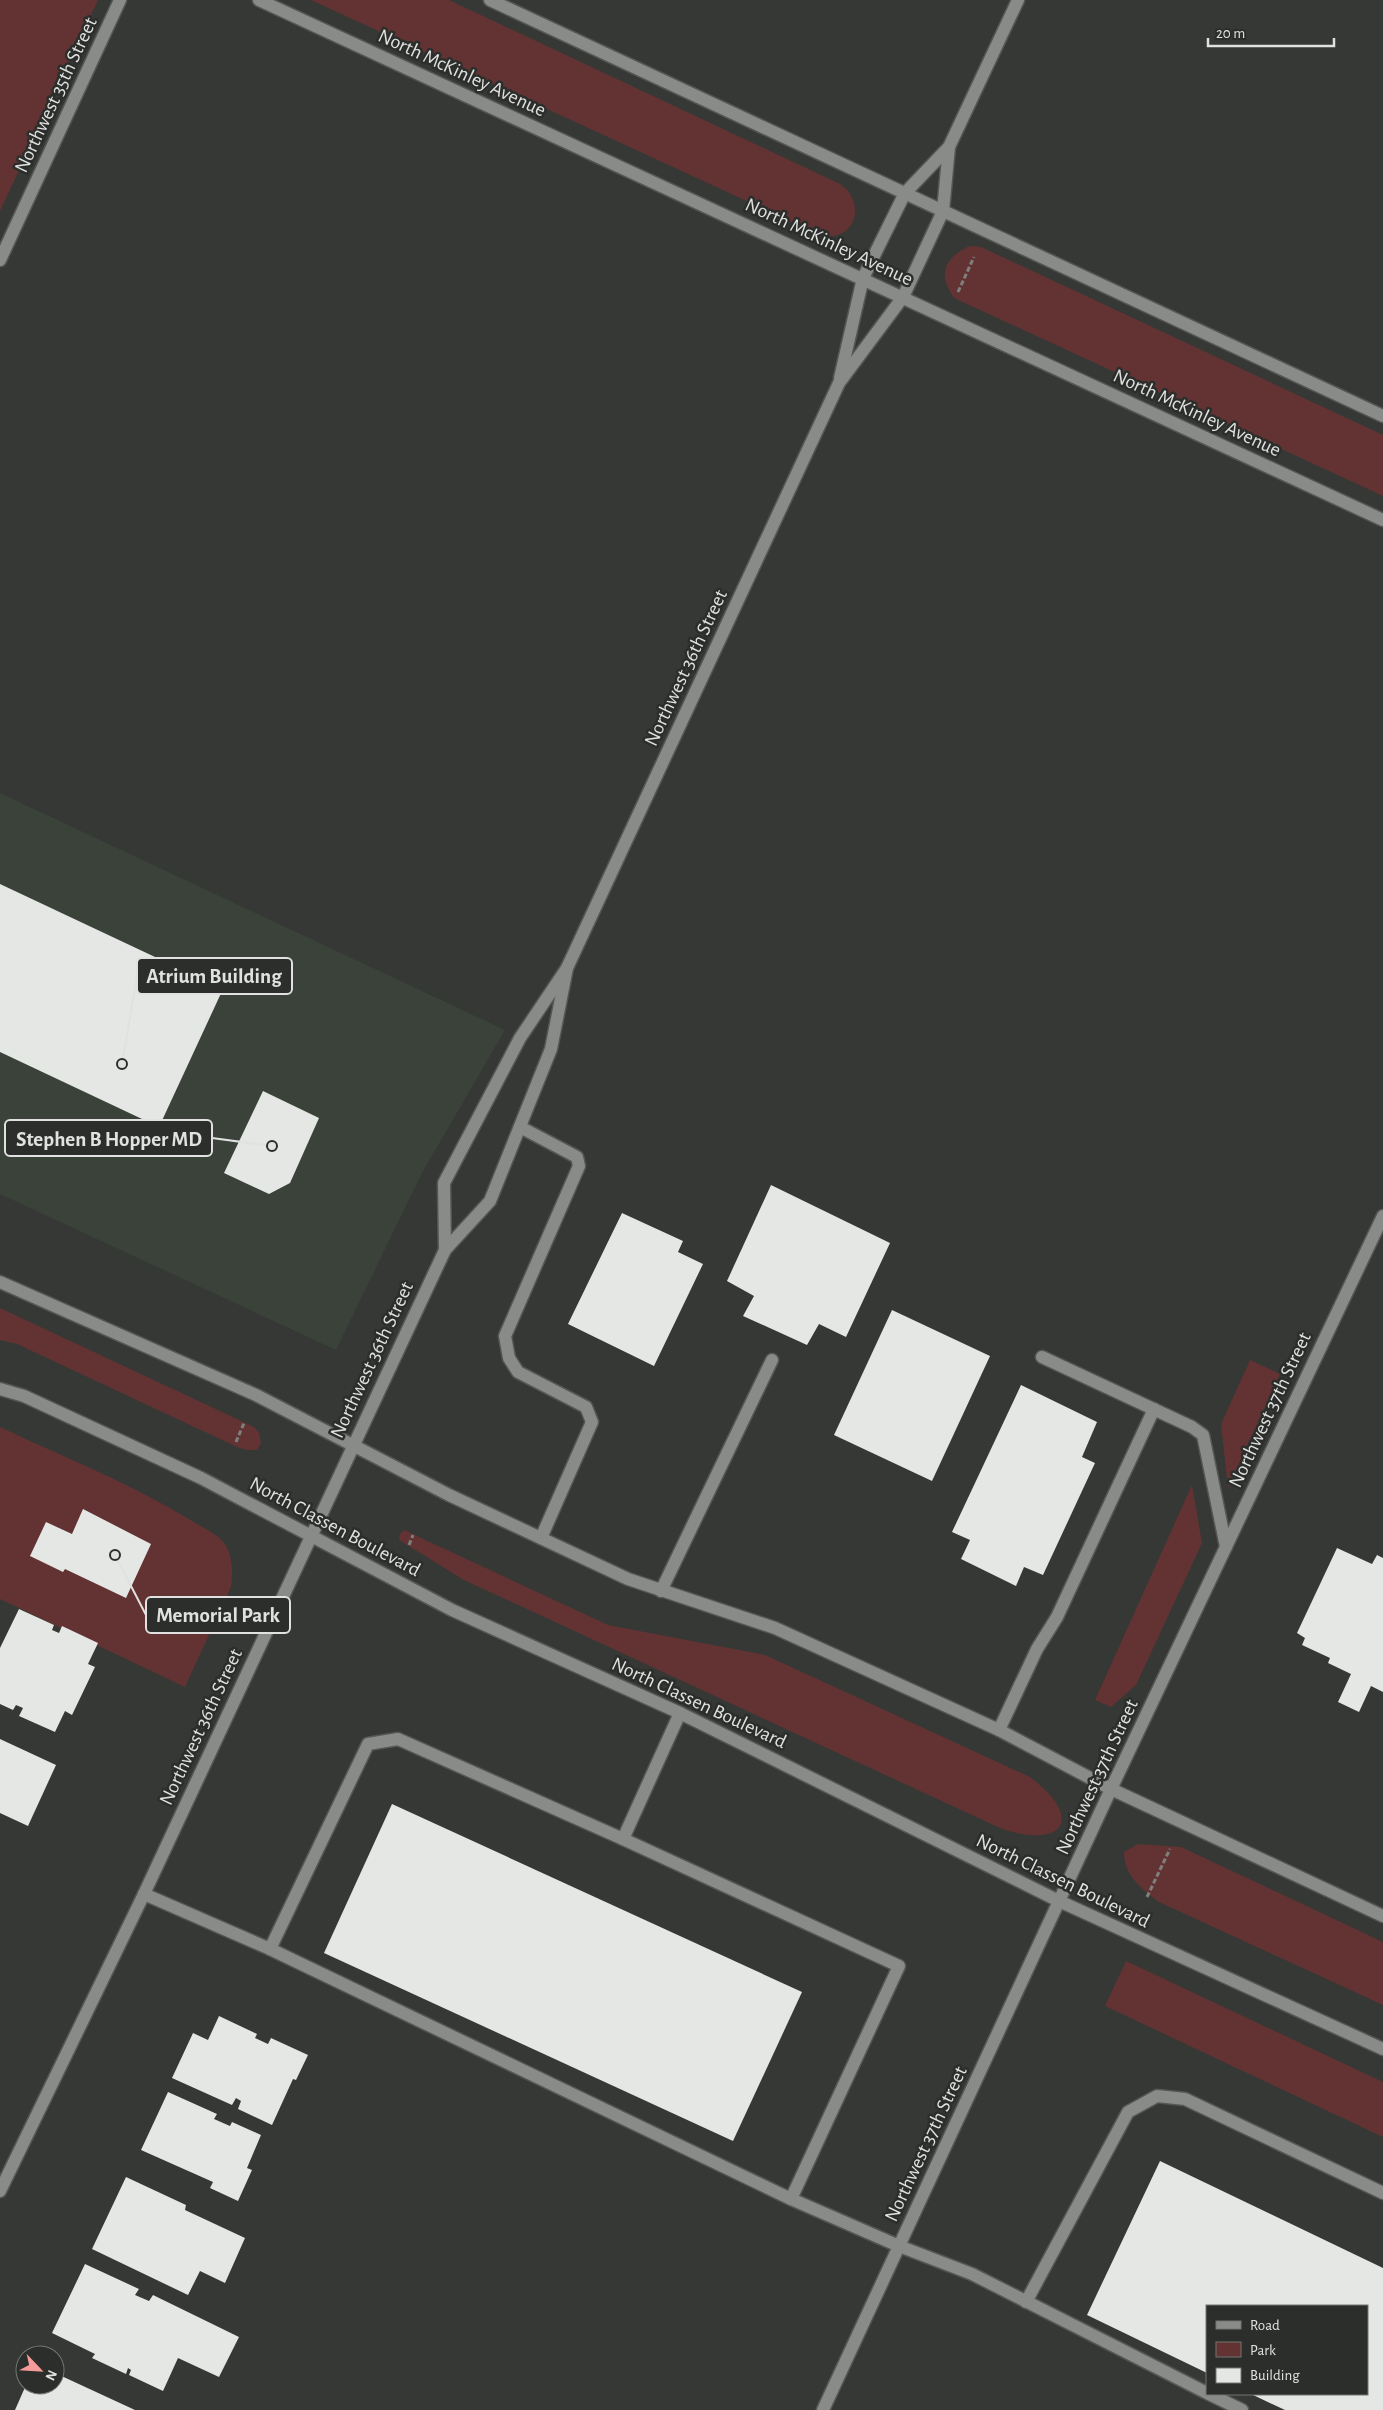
<svg xmlns="http://www.w3.org/2000/svg" width="1383" height="2410" viewBox="0 0 1383 2410" font-family="'Alegreya Sans',sans-serif">
<style>
.built{fill:#3a423a}
.green{fill:#633333}
.building{fill:#e4e7e4}
.lines{fill:none;stroke-linecap:round;stroke-linejoin:round}
.lane-casing{stroke:#545554;stroke-width:15}
.street-casing{stroke:#545554;stroke-width:15}
.secondary-casing{stroke:#545554;stroke-width:15}
.path{stroke:#7e807e;stroke-width:3;stroke-dasharray:5 2.5;stroke-linecap:butt}
.lane{stroke:#888b88;stroke-width:12}
.street{stroke:#888b88;stroke-width:12}
.secondary{stroke:#888b88;stroke-width:12}
.labels{text-anchor:middle;dominant-baseline:central;stroke-width:5;stroke-linejoin:round;paint-order:stroke}
.street-label{font-size:20px;fill:#e0e1e0;stroke:#2b2e2b}
.leader{fill:none;stroke:#e0e1e0;stroke-width:2}
.callout-dot{fill:#e0e1e0;stroke:#2b2e2b;stroke-width:2}
.callout{fill:#2b2e2b;stroke:#e0e1e0;stroke-width:2}
.callout-label{font-size:21px;text-anchor:middle;font-weight:bold;fill:#e0e1e0}
</style>
<rect width="100%" height="100%" fill="#353835"/>
<polygon class="built" points="0,793 505,1030 422,1173 336,1350 0,1194"/>
<g class="green">
<polygon points="0,0 98,0 0,211"/>
<path d="M311,0H449L840,184C869,204 853,246 818,234Z"/>
<path d="M969,246L981,247L1383,435V496L954,298C937,274 944,259 969,246Z"/>
<polygon points="0,1308 254,1427 259,1433 261,1443 257,1450 247,1450 237,1447 17,1344 0,1340"/>
<polygon points="1250,1360 1280,1374 1228,1488 1221,1424"/>
<path d="M0,1427C64,1457 132,1484 192,1521C202,1527 217,1534 224,1543C233,1556 233,1572 231,1587L185,1687L0,1599Z"/>
<polygon points="1192,1485 1202,1543 1136,1685 1111,1707 1095,1700"/>
<path d="M404,1530L608,1625L765,1655L1030,1777C1087,1820 1061,1850 1000,1828L464,1580L399,1540L400,1534Z"/>
<path d="M1138,1844L1181,1847L1383,1942V2005L1159,1902C1142,1889 1124,1876 1124,1852Z"/>
<polygon points="1126,1961 1383,2082 1383,2137 1105,2006"/>
</g>
<g class="building">
<polygon points="0,884 223,989 159,1127 0,1052"/>
<polygon points="263,1091 319,1118 290,1183 269,1194 224,1173"/>
<polygon points="771,1185 890,1243 846,1337 819,1324 807,1345 743,1316 754,1296 727,1281"/>
<polygon points="622,1213 683,1241 678,1252 703,1264 654,1366 568,1324"/>
<polygon points="892,1310 990,1356 932,1481 834,1435"/>
<polygon points="1021,1385 1097,1422 1082,1457 1095,1463 1043,1575 1024,1567 1016,1586 961,1559 970,1540 952,1532"/>
<polygon points="83,1509 151,1544 126,1598 65,1569 63,1572 30,1556 46,1522 72,1534"/>
<polygon points="1337,1548 1372,1564 1377,1555 1383,1558 1383,1692 1371,1686 1359,1712 1338,1702 1351,1674 1328,1663 1330,1658 1302,1645 1305,1638 1297,1633"/>
<polygon points="19,1609 54,1625 52,1630 59,1633 62,1626 98,1643 88,1664 95,1667 72,1715 65,1711 55,1732 19,1716 23,1708 16,1705 13,1710 0,1704 0,1648"/>
<polygon points="0,1739 56,1765 28,1826 0,1813"/>
<polygon points="392,1804 802,1992 733,2141 324,1953"/>
<polygon points="219,2016 257,2034 255,2038 268,2044 271,2038 308,2055 296,2080 293,2079 272,2125 238,2109 241,2101 236,2098 232,2105 172,2078 193,2033 208,2040"/>
<polygon points="168,2092 217,2114 214,2119 230,2126 232,2122 261,2135 247,2168 252,2170 238,2201 210,2188 213,2182 141,2150"/>
<polygon points="1160,2161 1383,2268 1383,2410 1285,2410 1251,2394 1367,2394 1367,2306 1207,2306 1207,2373 1087,2315"/>
<polygon points="126,2177 186,2205 185,2210 245,2238 225,2283 200,2271 188,2295 92,2249"/>
<polygon points="85,2264 139,2289 135,2295 149,2301 153,2295 239,2337 219,2377 178,2358 163,2391 129,2375 131,2370 128,2368 126,2374 92,2358 95,2354 52,2333"/>
<polygon points="55,2373 135,2410 15,2410 26,2385 55,2385"/>
</g>
<g class="lines">
<g class="lane-casing">
<g id="lane">
<polyline points="520,1127 577,1157 579,1166 505,1336 509,1358 518,1372 586,1407 592,1422 541,1538"/>
<polyline points="1042,1357 1192,1427 1203,1435 1226,1547"/>
<polyline points="661,1591 772,1360"/>
<polyline points="999,1730 1037,1649 1057,1617 1154,1409"/>
<polyline points="623,1839 899,1966 791,2199"/>
<polyline points="144,1894 270,1949 368,1744 398,1739 623,1839 680,1713"/>
<polyline points="270,1949 791,2199 899,2246 972,2274 1207,2393"/>
<polyline points="1026,2302 1128,2112 1157,2096 1185,2099 1383,2193"/>
<polyline points="1209,2394 1242,2410"/>
</g>
</g>
<g class="street-casing">
<g id="street">
<polyline points="0,260 120,0"/>
<polyline points="823,2410 1111,1789 1383,1216"/>
</g>
</g>
<g class="secondary-casing">
<g id="secondary">
<polyline points="259,0 1383,520"/>
<polyline points="490,0 1383,416"/>
<polyline points="840,378 863,278 905,193 949,147 1018,0"/>
<polyline points="445,1250 444,1183 520,1038 567,968 839,383 903,297 943,211 949,147"/>
<polyline points="0,1282 256,1395 449,1495 628,1579 775,1628 999,1730 1111,1789 1383,1916"/>
<polyline points="0,1389 24,1396 201,1478 452,1610 680,1713 1059,1901 1383,2049"/>
<polyline points="0,2191 144,1894 445,1250 490,1201 551,1049 567,968"/>
</g>
</g>
<g class="path">
<polyline points="958,292 974,257"/>
<polyline points="236,1442 244,1423"/>
<polyline points="409,1545 413,1535"/>
<polyline points="1147,1897 1170,1849"/>
</g>
<use href="#lane" class="lane"/>
<use href="#street" class="street"/>
<use href="#secondary" class="secondary"/>
</g>
<g class="labels">
<g class="street-label">
<text transform="translate(462 73) rotate(25)">North McKinley Avenue</text>
<text transform="translate(56 95) rotate(-65)">Northwest 35th Street</text>
<text transform="translate(829 242) rotate(25)">North McKinley Avenue</text>
<text transform="translate(1197 413) rotate(25)">North McKinley Avenue</text>
<text transform="translate(686 668) rotate(-65)">Northwest 36th Street</text>
<text transform="translate(372 1360) rotate(-65)">Northwest 36th Street</text>
<text transform="translate(1270 1410) rotate(-65)">Northwest 37th Street</text>
<text transform="translate(335 1527) rotate(28)">North Classen Boulevard</text>
<text transform="translate(699 1703) rotate(25)">North Classen Boulevard</text>
<text transform="translate(201 1727) rotate(-65)">Northwest 36th Street</text>
<text transform="translate(1097 1777) rotate(-65)">Northwest 37th Street</text>
<text transform="translate(1063 1881) rotate(26)">North Classen Boulevard</text>
<text transform="translate(926 2144) rotate(-65)">Northwest 37th Street</text>
</g>
</g>
<path class="leader" d="M122 1064L137 976M272 1146L212 1138M115 1555L146 1615"/>
<g class="callout-dot">
<circle cx="122" cy="1064" r="5"/>
<circle cx="272" cy="1146" r="5"/>
<circle cx="115" cy="1555" r="5"/>
</g>
<g class="callout">
<rect x="137" y="958" width="155" height="36" rx="5"/>
<rect x="5" y="1120" width="207" height="36" rx="5"/>
<rect x="146" y="1597" width="144" height="36" rx="5"/>
</g>
<g class="callout-label">
<text x="214" y="983">Atrium Building</text>
<text x="109" y="1146">Stephen B Hopper MD</text>
<text x="218" y="1622">Memorial Park</text>
</g>
<rect x="1206" y="2305" width="162" height="90" fill="#2b2e2b" stroke="#737673"/>
<rect x="1216" y="2321" width="25" height="8" fill="#888b88" stroke="#737673"/>
<text x="1250" y="2330" font-size="15" fill="#e0e1e0">Road</text>
<rect x="1216" y="2342" width="25" height="15" fill="#633333" stroke="#737673"/>
<text x="1250" y="2355" font-size="15" fill="#e0e1e0">Park</text>
<rect x="1216" y="2368" width="25" height="15" fill="#e4e7e4" stroke="#737673"/>
<text x="1250" y="2380" font-size="15" fill="#e0e1e0">Building</text>
<g transform="translate(40 2370) rotate(115)"><circle r="24" fill="#2b2e2b" stroke="#737673"/>
<path d="M0-4L9 19L0 12L-9 19Z" fill="#f59b99"/>
<text y="-8" font-size="14" font-weight="bold" text-anchor="middle" fill="#e0e1e0">N</text>
</g>
<path d="M1208 38v8h126v-8" fill="none" stroke="#e0e1e0" stroke-width="2.5"/>
<text x="1216" y="38" font-size="15" fill="#e0e1e0" stroke="#2b2e2b" stroke-width="4" paint-order="stroke">20 m</text>
</svg>
